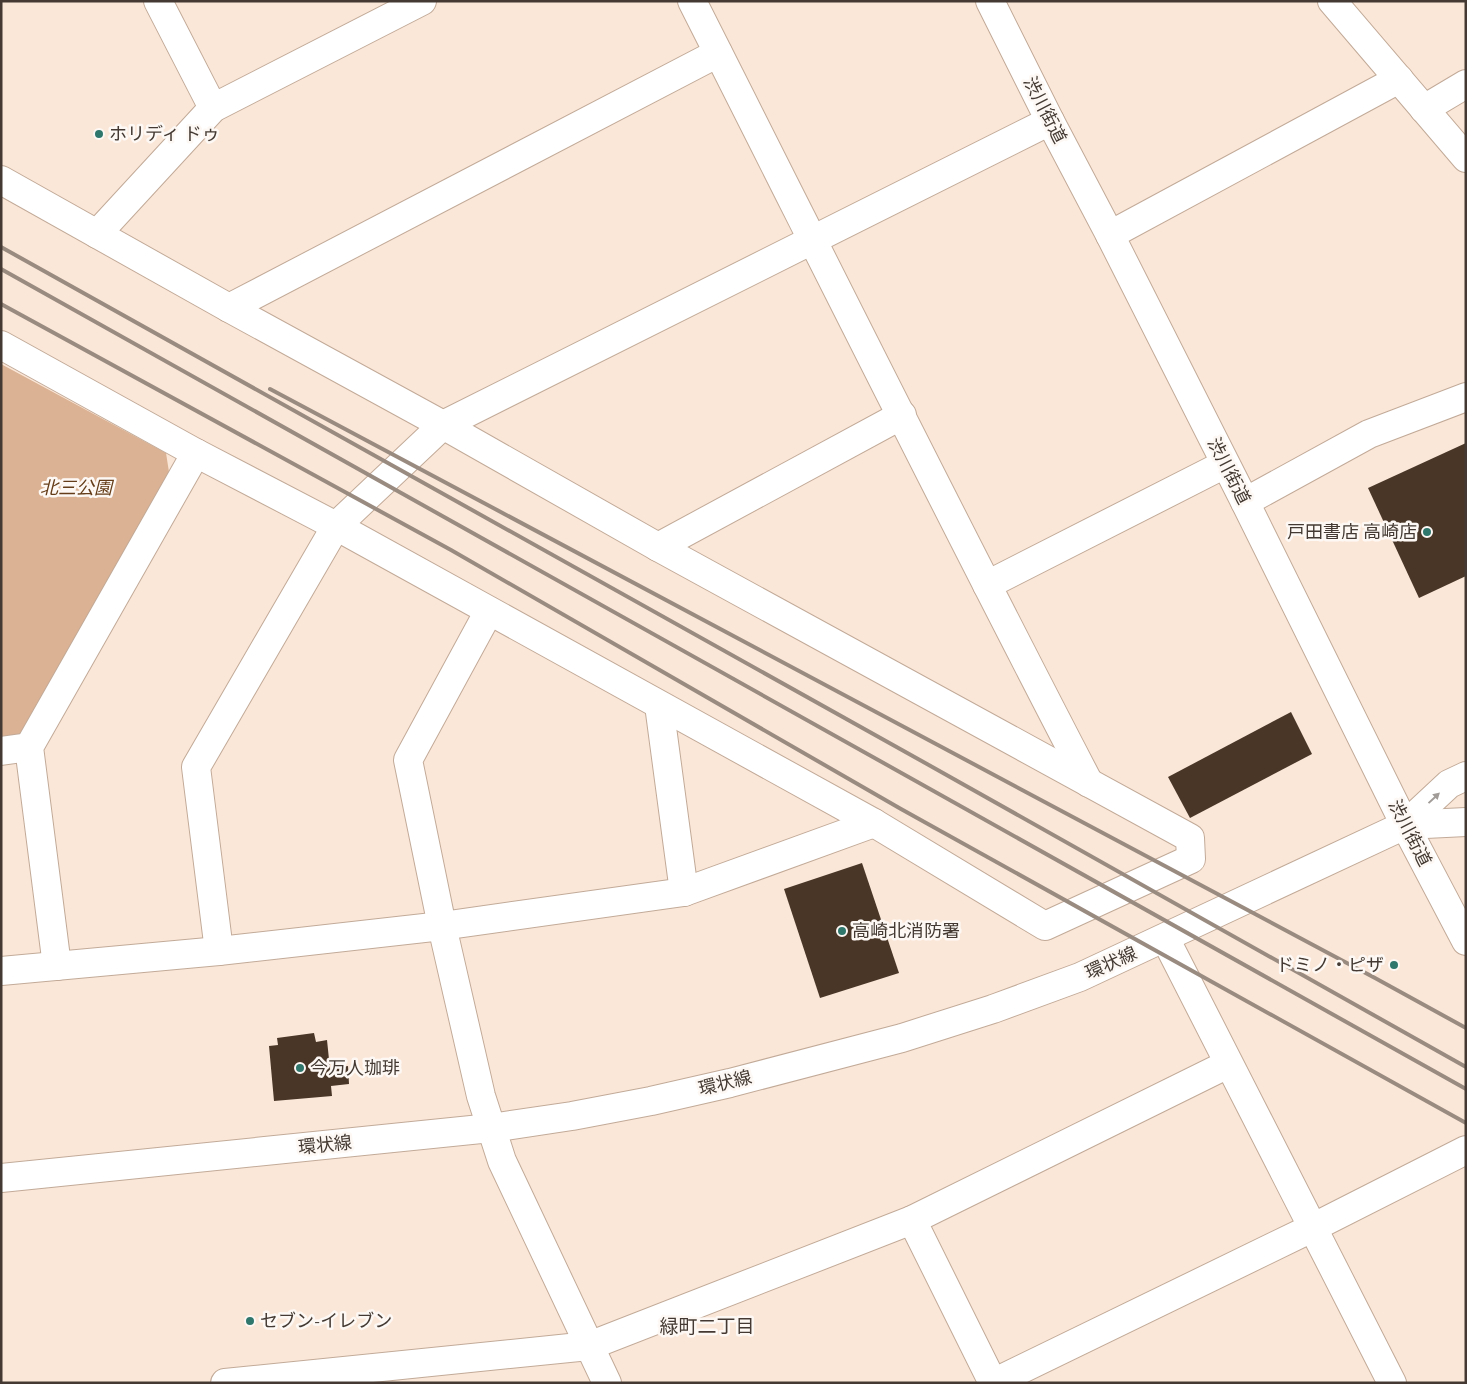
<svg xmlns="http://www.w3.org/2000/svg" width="1467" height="1384" viewBox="0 0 1467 1384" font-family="'Zilla Slab','Noto Sans JP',serif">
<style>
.green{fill:#dbb293}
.building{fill:#493627}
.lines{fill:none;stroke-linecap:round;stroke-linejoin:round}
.minor-casing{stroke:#c2aa98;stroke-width:30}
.tertiary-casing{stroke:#c2aa98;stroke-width:30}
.primary-casing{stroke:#c2aa98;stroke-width:30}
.minor{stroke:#fff;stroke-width:28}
.tertiary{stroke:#fff;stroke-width:28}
.primary{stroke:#fff;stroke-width:28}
.rail{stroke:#9a8b80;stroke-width:4}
.oneway{fill:#a29c99}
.poi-dot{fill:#2f766d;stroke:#fdf8f4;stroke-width:2}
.labels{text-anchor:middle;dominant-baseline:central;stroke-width:5;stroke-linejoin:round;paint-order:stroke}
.street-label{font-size:18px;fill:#443a33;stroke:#fdf8f4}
.poi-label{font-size:18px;fill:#443a33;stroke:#fdf8f4;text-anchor:start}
.park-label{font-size:18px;font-style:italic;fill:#653d19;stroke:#fdf8f4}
.neighbourhood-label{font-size:19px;fill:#443a33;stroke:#fdf8f4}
</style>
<rect width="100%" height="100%" fill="#fbe7d8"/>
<polygon class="green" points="1,364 166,453 169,472 30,727 14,737 1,739"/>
<g class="building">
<polygon points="1466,443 1466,576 1419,598 1368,488"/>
<polygon points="1291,712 1312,754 1190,818 1168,777"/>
<polygon points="862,863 899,973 820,998 784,889"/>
<polygon points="314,1033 316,1042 327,1040 330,1069 348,1066 349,1084 331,1086 332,1096 274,1101 269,1046 278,1045 277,1038"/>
</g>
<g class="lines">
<g class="minor-casing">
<g id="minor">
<polyline points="158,1 213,108"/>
<path d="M692,1C824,262 954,524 1089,783"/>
<polyline points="1332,1 1466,158"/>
<polyline points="1424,109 1466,84"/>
<polyline points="1,180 229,308 443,425 658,547 1190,838 1191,859 1045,926 874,823 336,526 196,453 1,345"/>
<polyline points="97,234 213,108 422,1"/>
<polyline points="1110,235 1399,79"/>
<polyline points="229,308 718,53"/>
<polyline points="1245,502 1369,434 1466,397"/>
<polyline points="658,547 902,415"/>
<polyline points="987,585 1225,464"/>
<polyline points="489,611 408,760 442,926 481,1096 502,1161 607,1383"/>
<polyline points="659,705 684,892"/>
<polyline points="1,751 29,747"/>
<polyline points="1165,938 1392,1383"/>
<polyline points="219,951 196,767 336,526 443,425 1050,121"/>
<polyline points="57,966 29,747 196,453"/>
<polyline points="1,971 219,951 442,926 684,892 874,823"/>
<polyline points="912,1220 993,1383"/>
<polyline points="225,1383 589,1346 912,1220 1228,1064"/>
<polyline points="993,1383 1312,1228 1466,1150"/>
</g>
</g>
<g class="tertiary-casing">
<g id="tertiary">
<polyline points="1405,825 1466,822"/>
<polyline points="1,1178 491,1128 572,1116 651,1101 730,1083 902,1038 993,1009 1080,977 1405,825 1449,784 1466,776"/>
</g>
</g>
<g class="primary-casing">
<polyline id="primary" points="990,1 1050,121 1110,235 1245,502 1405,825 1466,941"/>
</g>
<use href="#minor" class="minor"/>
<use href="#tertiary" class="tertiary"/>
<use href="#primary" class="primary"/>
<g class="rail">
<polyline points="1,247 927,764 1466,1067"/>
<polyline points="1,269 1466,1089"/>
<polyline points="1,304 451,550 901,809 1466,1123"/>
<polyline points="270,389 1375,978 1466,1028"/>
</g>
</g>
<defs><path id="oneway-solid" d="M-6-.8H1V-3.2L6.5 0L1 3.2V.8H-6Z" transform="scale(1.25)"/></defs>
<use class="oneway" href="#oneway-solid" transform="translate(1434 798) rotate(-43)"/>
<g class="poi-dot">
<circle cx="99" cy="134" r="5"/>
<circle cx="1427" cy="532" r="5"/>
<circle cx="842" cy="931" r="5"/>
<circle cx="1394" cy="965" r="5"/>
<circle cx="300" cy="1068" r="5"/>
<circle cx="250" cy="1321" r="5"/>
</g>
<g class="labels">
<g class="street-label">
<text transform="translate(1045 110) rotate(63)">渋川街道</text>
<text transform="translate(1229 471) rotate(63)">渋川街道</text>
<text transform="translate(1410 833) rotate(63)">渋川街道</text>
<text transform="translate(1111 963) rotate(-24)">環状線</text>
<text transform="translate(725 1083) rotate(-14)">環状線</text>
<text transform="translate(325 1145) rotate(-6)">環状線</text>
</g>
<g class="poi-label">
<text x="109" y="134">ホリディ ドゥ</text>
<text x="1417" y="532" text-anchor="end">戸田書店 高崎店</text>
<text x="852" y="931">高崎北消防署</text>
<text x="1384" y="965" text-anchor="end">ドミノ・ピザ</text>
<text x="310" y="1068">今万人珈琲</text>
<text x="260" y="1321">セブン-イレブン</text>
</g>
<g class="park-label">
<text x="76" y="488">北三公園</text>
</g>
<g class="neighbourhood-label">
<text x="707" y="1326">緑町二丁目</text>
</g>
</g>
<rect width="1467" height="1384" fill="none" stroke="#443a33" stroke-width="5"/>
</svg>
